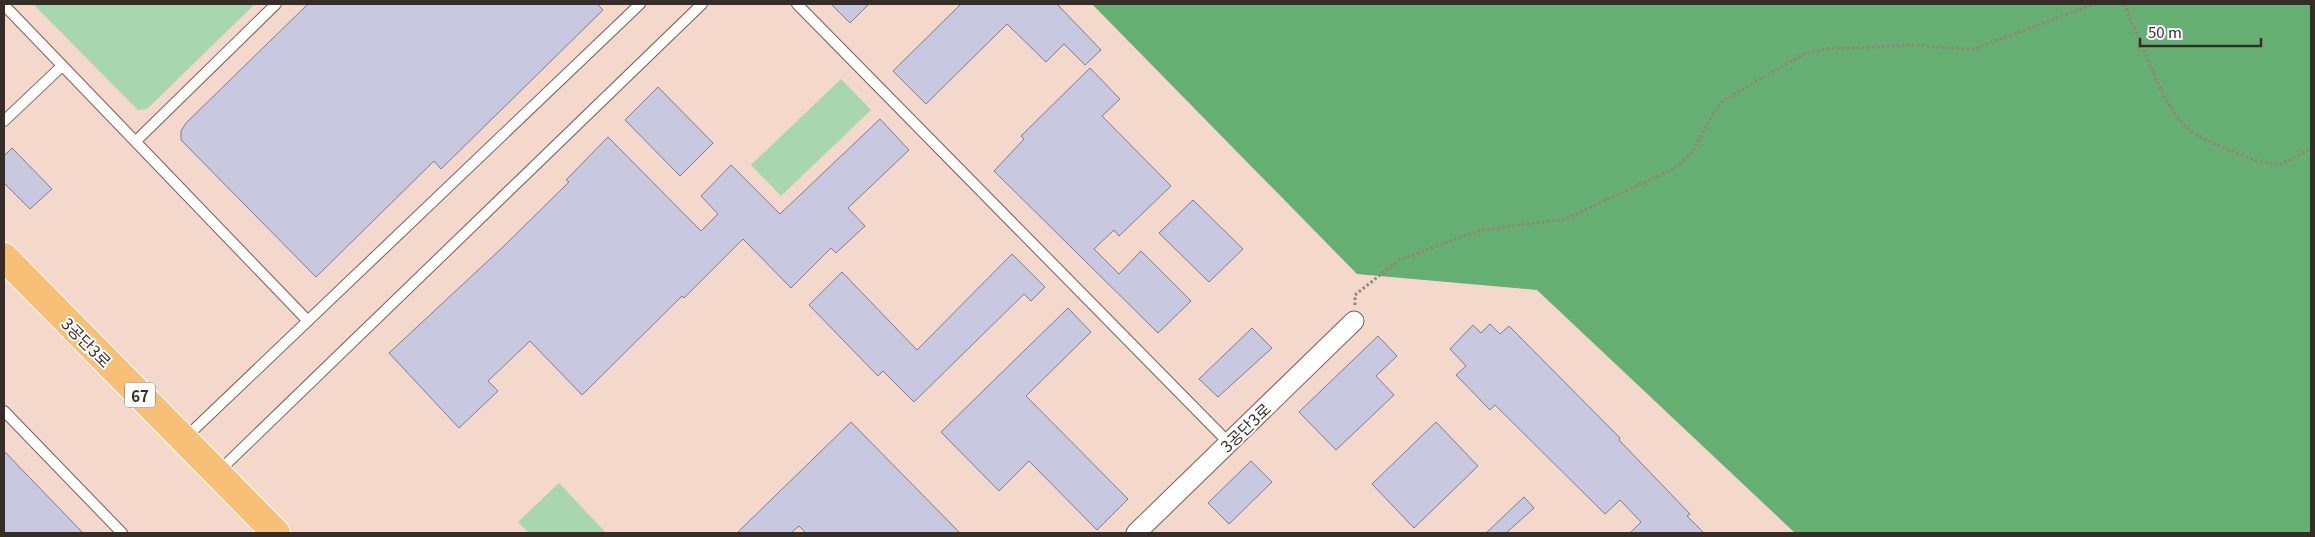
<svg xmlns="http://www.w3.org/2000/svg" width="2315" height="537" viewBox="0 0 2315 537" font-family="Georgia,'Noto Sans KR',serif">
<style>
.green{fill:#a8d6af}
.forest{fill:#65af73}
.building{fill:#c8c8e1;stroke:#7c7c92}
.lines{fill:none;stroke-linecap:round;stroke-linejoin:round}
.lane-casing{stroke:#765f54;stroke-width:12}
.street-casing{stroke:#765f54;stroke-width:21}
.primary-casing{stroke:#fff;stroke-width:30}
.path{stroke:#96837a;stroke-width:3;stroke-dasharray:2.5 2.5;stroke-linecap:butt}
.lane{stroke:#fff;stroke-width:10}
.street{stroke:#fff;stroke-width:19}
.primary{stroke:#f8c077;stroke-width:28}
.labels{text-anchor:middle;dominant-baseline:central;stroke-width:4;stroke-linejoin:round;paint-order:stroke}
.shield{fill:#fff;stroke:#736c68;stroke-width:1}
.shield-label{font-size:15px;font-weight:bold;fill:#372d28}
.street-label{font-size:16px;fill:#372d28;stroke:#fff}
</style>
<rect width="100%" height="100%" fill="#f3d8cb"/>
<g class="green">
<polygon points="33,4 255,4 147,109 138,110"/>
<polygon points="841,79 871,110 781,196 751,165"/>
<polygon points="559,483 606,533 529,533 518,522"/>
</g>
<polygon class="forest" points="1092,4 2311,4 2311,533 1795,533 1537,290 1357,274"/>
<g class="building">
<polygon points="308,4 597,4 603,10 441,169 434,161 316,277 181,140 181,131 186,123"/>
<polygon points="831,4 869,4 850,23"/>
<polygon points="961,4 1057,4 1101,50 1085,65 1064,44 1046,62 1007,24 926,104 893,71"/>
<polygon points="1090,68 1120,99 1102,116 1171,186 1119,236 1114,230 1094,249 1119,274 1141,251 1191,301 1158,333 994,171 1024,139 1021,136"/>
<polygon points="658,87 713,143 680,176 625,120"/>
<polygon points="880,119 909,150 848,208 865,226 836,253 831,248 791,288 743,239 684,298 682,296 582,395 530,341 488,381 498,391 459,428 389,353 504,246 569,182 566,180 608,137 701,231 718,214 701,196 731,165 780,214"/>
<polygon points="12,148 52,189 30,209 4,183 4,156"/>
<polygon points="1193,200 1243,249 1209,282 1159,233"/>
<polygon points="1012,254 1045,287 1031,301 1024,294 914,402 883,371 878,376 809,305 842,272 917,350"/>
<polygon points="1068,308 1091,332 1026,396 1128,499 1097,530 1029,461 999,491 941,432"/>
<polygon points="1490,324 1500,334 1509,326 1620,438 1619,440 1690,514 1687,516 1704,533 1630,533 1641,522 1620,500 1605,514 1495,405 1490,410 1456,375 1466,366 1450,349 1473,325 1481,333"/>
<polygon points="1252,328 1272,348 1218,397 1199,379"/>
<polygon points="1378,336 1397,356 1376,376 1394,395 1336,450 1299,412"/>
<polygon points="851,422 960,533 806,533 799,526 791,533 737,533"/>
<polygon points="1436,422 1478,466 1414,528 1372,484"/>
<polygon points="4,451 83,533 4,533"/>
<polygon points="1251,461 1272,482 1229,524 1208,503"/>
<polygon points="1524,497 1534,508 1506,533 1486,533"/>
</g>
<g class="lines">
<g class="lane-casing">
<g id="lane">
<polyline points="797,4 1229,443"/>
<polyline points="4,5 308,321"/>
<polyline points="4,121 62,66"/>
<polyline points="136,141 276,4"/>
<polyline points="4,411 122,533"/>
<polyline points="184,439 640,4"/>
<polyline points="218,472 702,4"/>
</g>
</g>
<g class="street-casing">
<polyline id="street" points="1136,533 1354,321"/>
</g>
<g class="primary-casing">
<polyline id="primary" points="4,257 276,533"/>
</g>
<g class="path">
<path d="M2124,4L2161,90C2168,104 2178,120 2190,130C2201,140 2261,165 2276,164C2288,163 2301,153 2311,148"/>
<polyline points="1355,305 1355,295 1399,260 1481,230 1565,219 1673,169 1691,154 1714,112 1725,99 1806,53 1826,49 1915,45 1961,49 1974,49 2094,4"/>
</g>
<use href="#lane" class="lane"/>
<use href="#street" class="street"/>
<use href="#primary" class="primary"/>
</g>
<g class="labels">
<rect class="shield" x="125" y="382.5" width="30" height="25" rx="4"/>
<g class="shield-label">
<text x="140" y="395">67</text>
</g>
<g class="street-label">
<text transform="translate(87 342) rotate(45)">3공단3로</text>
<text transform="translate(1245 427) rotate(-44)">3공단3로</text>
</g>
</g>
<rect width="2315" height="537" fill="none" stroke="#372d28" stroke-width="10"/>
<path d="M2140 38v8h121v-8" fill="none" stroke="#372d28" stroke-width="2.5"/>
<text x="2148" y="38" font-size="15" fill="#372d28" stroke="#ffffff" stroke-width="4" paint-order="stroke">50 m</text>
</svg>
